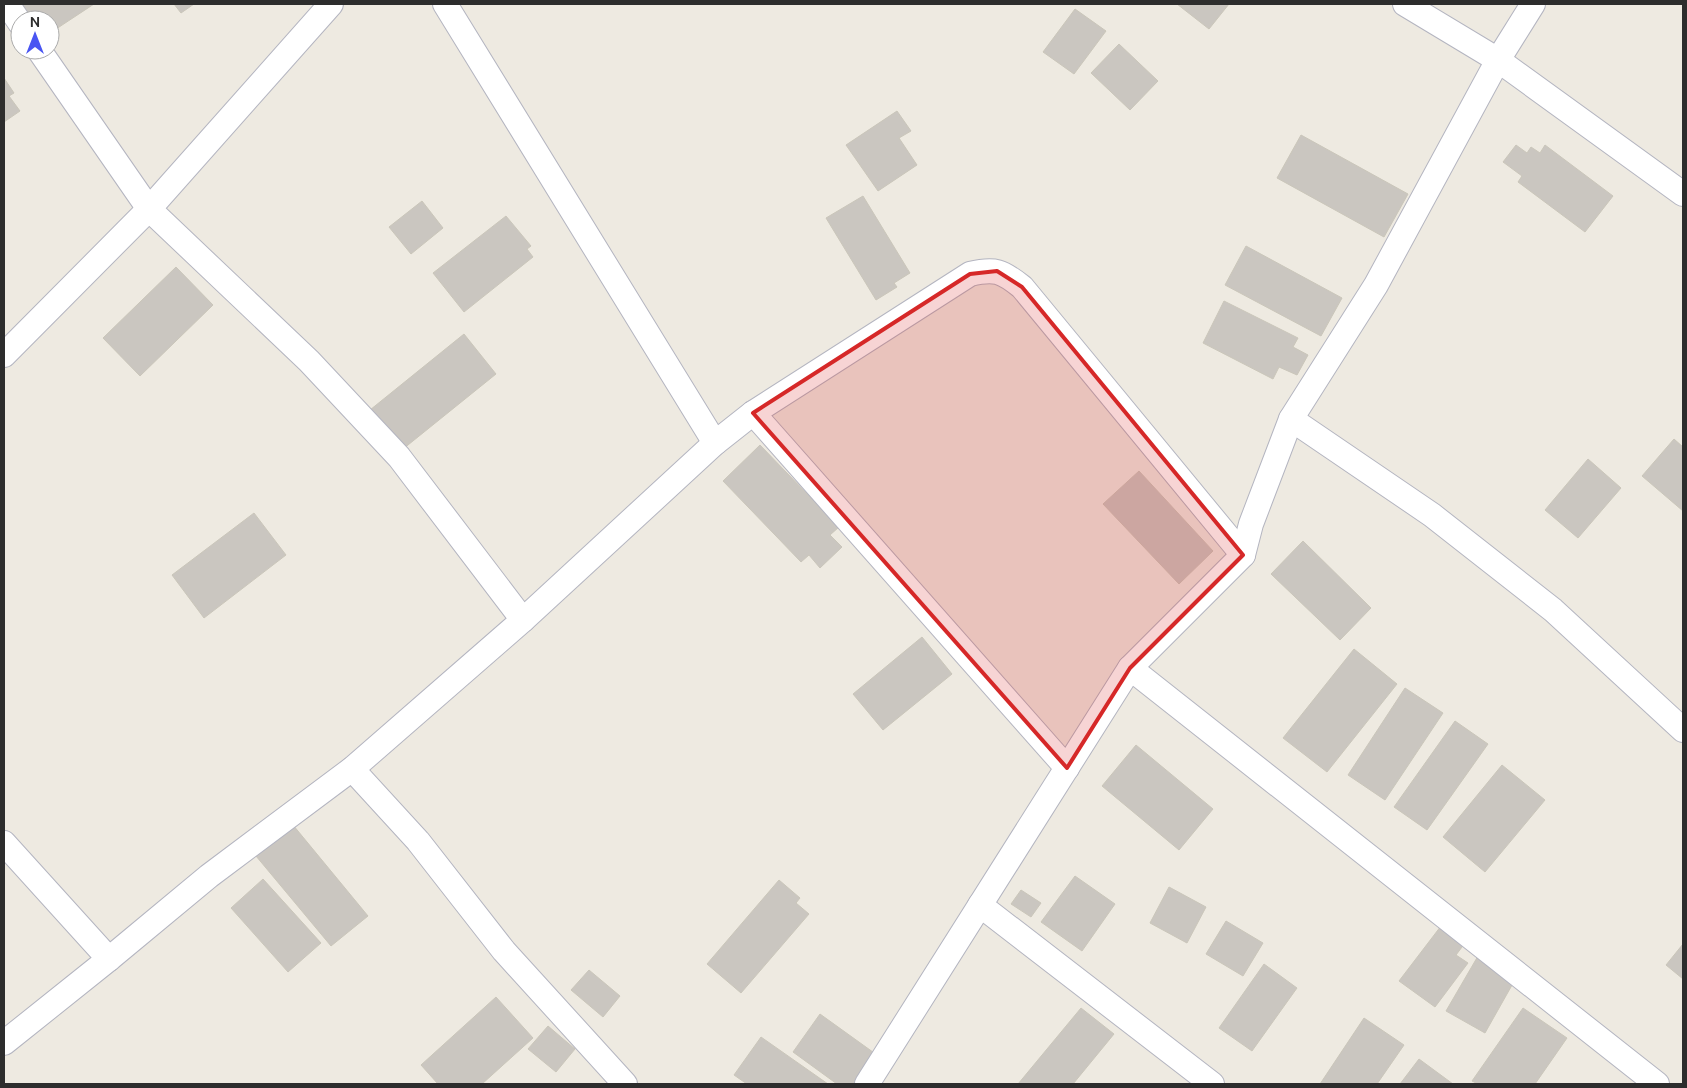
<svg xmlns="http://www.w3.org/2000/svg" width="1687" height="1088" viewBox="0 0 1687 1088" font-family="Ubuntu,sans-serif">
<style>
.building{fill:#cac6c0;stroke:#cac6ba}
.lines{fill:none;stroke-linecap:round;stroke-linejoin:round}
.minor-casing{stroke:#b4b5c0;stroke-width:26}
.minor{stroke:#fff;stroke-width:24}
.marked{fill:#d62828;fill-opacity:0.2;stroke:#d62828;stroke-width:4;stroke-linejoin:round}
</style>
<rect width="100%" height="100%" fill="#eeeae1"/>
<g class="building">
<polygon points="14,4 94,4 50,33 50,20 25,20"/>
<polygon points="174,4 194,4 181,13"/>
<polygon points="1177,4 1229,4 1209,29"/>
<polygon points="1075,9 1106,31 1074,74 1043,52"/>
<polygon points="1119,44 1158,81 1130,110 1091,73"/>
<polygon points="4,78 14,93 9,96 20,111 4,122"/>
<polygon points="897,111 911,131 899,138 917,165 878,191 846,145"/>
<polygon points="1301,135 1408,194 1384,237 1277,178"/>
<polygon points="1516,145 1527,153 1531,147 1540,153 1545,145 1613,196 1585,232 1518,182 1522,176 1503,162"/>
<polygon points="863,196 910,273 894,283 897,287 876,300 826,218"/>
<polygon points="422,201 443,228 411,254 389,227"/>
<polygon points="506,216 531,246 527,249 533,257 464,312 433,273"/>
<polygon points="1246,246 1342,298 1321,336 1225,285"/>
<polygon points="176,267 213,305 140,376 103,338"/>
<polygon points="1224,301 1298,338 1293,347 1308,355 1297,375 1279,367 1273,379 1203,343"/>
<polygon points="464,334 496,374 403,449 370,410"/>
<polygon points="1674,439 1683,447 1683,511 1642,476"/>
<polygon points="760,445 839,527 830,535 842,547 820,568 809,555 801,562 723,481"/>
<polygon points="1588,459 1621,488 1578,538 1545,510"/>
<polygon points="1139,471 1213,551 1179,584 1103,504"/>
<polygon points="254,513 286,555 204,618 172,575"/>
<polygon points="1303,541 1371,608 1340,640 1271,574"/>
<polygon points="922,637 952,674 883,730 853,694"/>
<polygon points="1354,649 1397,684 1327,772 1283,738"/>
<polygon points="1405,688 1443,713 1385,800 1348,775"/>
<polygon points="1455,721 1488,744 1427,830 1394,807"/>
<polygon points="1136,745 1213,809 1179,850 1102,786"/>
<polygon points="1502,765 1545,800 1485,872 1443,837"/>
<polygon points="293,825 368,916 331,946 256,856"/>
<polygon points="1075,876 1115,904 1082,951 1041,922"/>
<polygon points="263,879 321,943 288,972 231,908"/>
<polygon points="779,880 800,898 796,903 809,914 741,993 707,964"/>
<polygon points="1169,887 1206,907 1187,943 1150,923"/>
<polygon points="1021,890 1041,903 1031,917 1011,904"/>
<polygon points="1226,921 1263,943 1243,976 1206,954"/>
<polygon points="1441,926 1465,943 1456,955 1468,963 1435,1007 1399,981"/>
<polygon points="1683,944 1683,979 1666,965"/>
<polygon points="1478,956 1516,978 1485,1033 1446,1011"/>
<polygon points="1264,964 1297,988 1252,1051 1219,1028"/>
<polygon points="589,970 620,996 603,1017 571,990"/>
<polygon points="496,997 533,1038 482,1084 438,1084 421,1065"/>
<polygon points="1081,1008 1114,1034 1073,1084 1018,1084"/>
<polygon points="1523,1008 1567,1038 1535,1084 1478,1084 1472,1081"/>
<polygon points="820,1014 877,1055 855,1084 837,1084 793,1052"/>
<polygon points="1364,1018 1404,1045 1377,1084 1320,1084"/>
<polygon points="548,1026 575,1049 556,1072 528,1049"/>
<polygon points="761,1037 828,1084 747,1084 734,1075"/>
<polygon points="1419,1059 1453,1084 1400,1084"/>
</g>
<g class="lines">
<g class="minor-casing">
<g id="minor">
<polyline points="7,4 20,23"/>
<polyline points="445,4 715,443"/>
<polyline points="1405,4 1498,60 1683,194"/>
<polyline points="39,50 149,209 309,361 399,457 523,620"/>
<polyline points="4,355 149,209 331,4"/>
<polyline points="753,413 1067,768"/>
<polyline points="1291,419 1432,515 1553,610 1683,730"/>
<polyline points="1130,668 1657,1084"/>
<polyline points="352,769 418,841 504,951 625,1084"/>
<polyline points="4,843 109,959"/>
<polyline points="980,905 1212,1084"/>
<path d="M4,1043L109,959L209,876L352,769L523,620L715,443L753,413L970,274C995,268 1002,271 1022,287L1243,555"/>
<polyline points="867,1084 1130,668 1243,555 1251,524 1291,419 1376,285 1498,60 1533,4"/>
</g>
</g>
<use href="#minor" class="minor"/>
</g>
<path class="marked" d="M997,271L1022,287L1243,555L1130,668L1067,768L753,413L970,274Z"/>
<rect width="1687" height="1088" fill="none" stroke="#2d2d2d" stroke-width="10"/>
<g transform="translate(35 35)"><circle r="24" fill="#ffffff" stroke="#ababab"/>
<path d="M0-4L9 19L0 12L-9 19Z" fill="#4955f2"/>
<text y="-8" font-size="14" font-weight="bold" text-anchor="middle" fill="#2d2d2d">N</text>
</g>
</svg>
